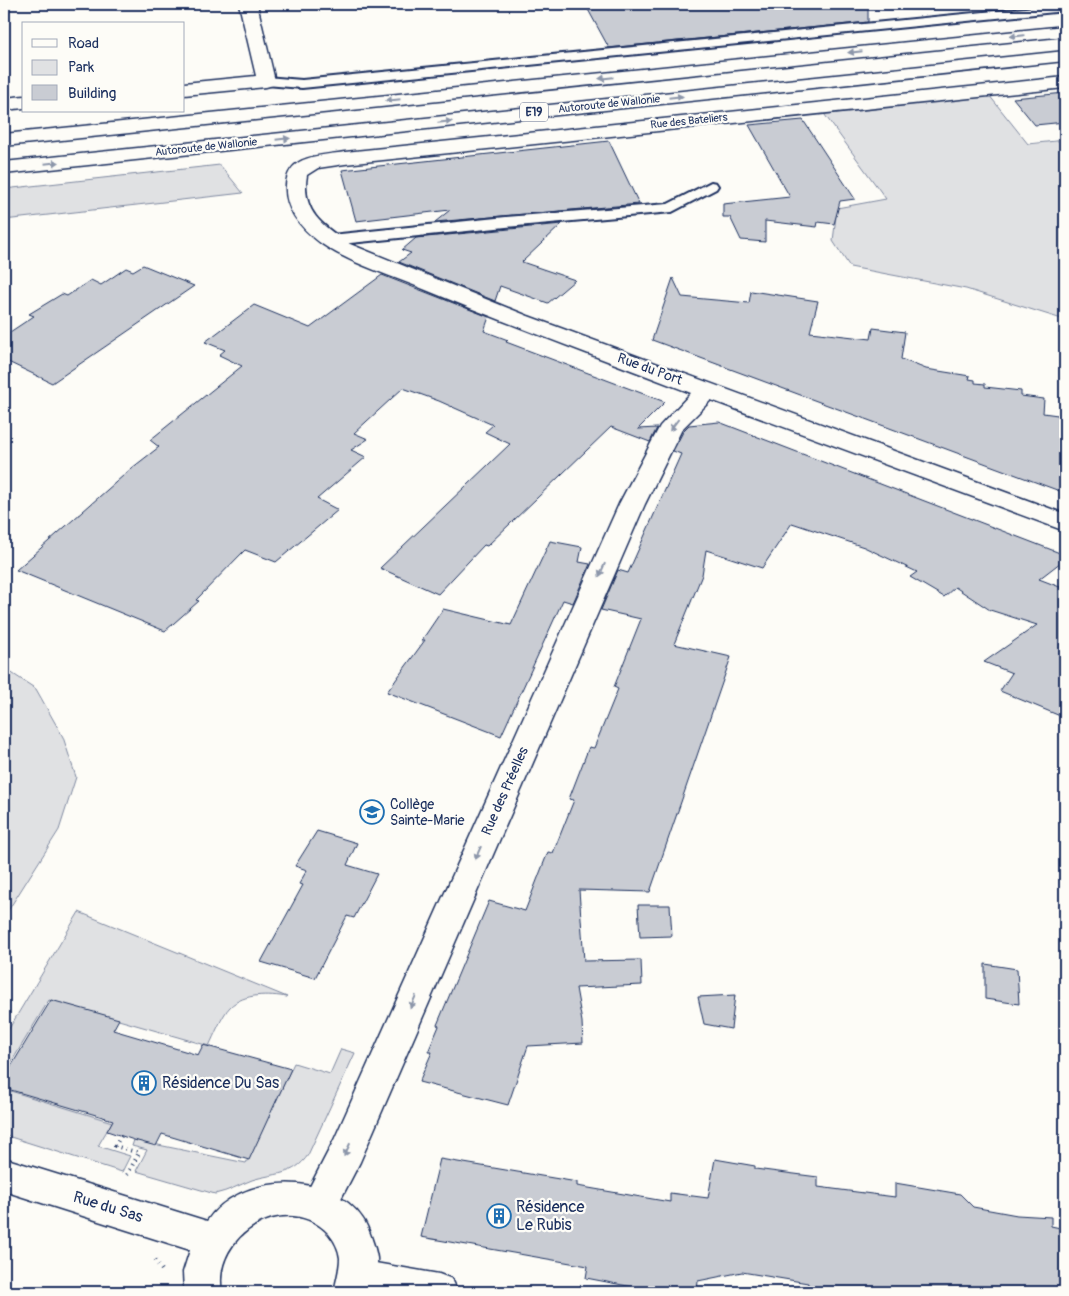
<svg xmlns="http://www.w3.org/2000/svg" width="1069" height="1296" viewBox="0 0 1069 1296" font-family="Pangolin,sans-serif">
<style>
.green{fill:#e0e1e3;stroke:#7e88a0}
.building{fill:#c9ccd3;stroke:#1b2f5e}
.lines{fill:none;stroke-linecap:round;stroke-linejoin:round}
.lane-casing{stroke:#1b2f5e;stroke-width:4}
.street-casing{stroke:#1b2f5e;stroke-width:3}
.secondary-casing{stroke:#1b2f5e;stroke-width:3}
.highway-casing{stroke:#1b2f5e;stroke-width:3}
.path{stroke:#1b2f5e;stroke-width:4;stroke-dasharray:1 4.5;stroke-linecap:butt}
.lane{fill:#fdfcf7;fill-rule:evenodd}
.street{fill:#fdfcf7;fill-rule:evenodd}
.secondary{fill:#fdfcf7;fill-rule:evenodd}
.highway{fill:#fdfcf7;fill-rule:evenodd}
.oneway{fill:#8c96aa}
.labels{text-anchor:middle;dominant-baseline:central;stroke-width:4.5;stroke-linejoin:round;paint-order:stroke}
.far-street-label{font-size:11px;fill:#1b2f5e;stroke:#fdfcf7}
.shield{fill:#fdfcf7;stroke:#5f6c8c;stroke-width:1}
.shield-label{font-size:12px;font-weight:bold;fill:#1b2f5e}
.street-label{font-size:14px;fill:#1b2f5e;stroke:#fdfcf7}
.poi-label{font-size:14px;fill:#1b2f5e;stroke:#fdfcf7;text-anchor:start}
.near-poi-label{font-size:16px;fill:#1b2f5e;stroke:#fdfcf7;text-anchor:start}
.near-street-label{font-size:16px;fill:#1b2f5e;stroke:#fdfcf7}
</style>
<rect width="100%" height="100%" fill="#fdfcf7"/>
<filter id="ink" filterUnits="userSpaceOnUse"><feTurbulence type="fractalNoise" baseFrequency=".02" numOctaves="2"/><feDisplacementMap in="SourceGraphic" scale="10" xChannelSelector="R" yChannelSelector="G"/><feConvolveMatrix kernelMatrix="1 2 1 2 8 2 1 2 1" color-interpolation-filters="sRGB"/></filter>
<g filter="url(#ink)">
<g class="green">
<polygon points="989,95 1028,144 1065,140 1065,320 966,289 850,267 833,241 837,208 886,199 822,111"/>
<polygon points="220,165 243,193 4,220 4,189"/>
<polygon points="4,668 36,689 63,737 76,777 59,830 4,917"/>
<path d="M79,912L287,997C269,994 244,993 230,1007C222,1015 214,1036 209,1046L49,1000L4,1074V1037Z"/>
<path d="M341,1049L355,1053L308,1155C294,1176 274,1173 252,1180C239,1185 229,1191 215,1194L136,1171L147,1150L132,1146L134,1140L246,1163L294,1063L330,1074Z"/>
<polygon points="4,1089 112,1122 98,1146 130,1156 122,1172 4,1135"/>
</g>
<g class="building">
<polygon points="585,4 868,4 868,22 609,48"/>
<polygon points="1065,93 1065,122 1035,125 1013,98"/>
<polygon points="803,120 855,199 840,201 834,224 818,222 817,227 765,221 765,242 741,240 730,217 723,217 723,204 790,197 749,125"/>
<polygon points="609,141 639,204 435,222 450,210 356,221 342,170"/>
<polygon points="562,224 522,262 575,280 548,303 500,286 495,301 399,262 411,253 402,250 416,238"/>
<polygon points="143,265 194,286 52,383 4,360 4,336 34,316 29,314 62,294 67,296 91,280 101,285 126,268 133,271"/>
<polygon points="382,275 489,317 484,331 508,340 506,342 665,402 638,429 657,428 650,442 611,427 487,546 484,545 438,594 380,568 510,444 485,432 493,425 439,401 403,388 354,433 368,439 351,450 366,457 317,499 338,510 276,562 245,550 196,600 199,601 165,631 16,570 132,468 159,447 150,440 242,366 219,355 225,350 205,342 254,305 310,328"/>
<polygon points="673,278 682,297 749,303 751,291 818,301 810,332 871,339 873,328 905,332 901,359 926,369 970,376 969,379 975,380 975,383 985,384 985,387 1021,391 1021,396 1044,399 1043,413 1065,416 1065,493 652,340"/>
<polygon points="719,422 1065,555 1065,559 1039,579 1065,589 1065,718 1000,691 1012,673 984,662 1037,625 990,610 955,587 944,597 910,577 917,572 864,547 792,523 762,568 706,550 702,575 674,644 731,657 650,892 579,890 584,961 641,960 642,985 576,988 582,1022 583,1043 528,1046 508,1105 419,1082 432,1052 428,1052 439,1026 437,1025 489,901 525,911 548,852 553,853 574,800 569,799 589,747 594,748 618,689 614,687 641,619 601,610 618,570 628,573 681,454 673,451 684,430 689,425"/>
<polygon points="550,541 582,547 579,562 590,564 573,603 563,600 501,736 387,692 425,640 422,640 443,609 511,625"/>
<polygon points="317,831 357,843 347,865 377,874 354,918 347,916 315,978 261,962 303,885 299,884 307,870 295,866"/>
<polygon points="638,905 670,905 672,936 640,937"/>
<polygon points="985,964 1017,969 1019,1004 985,999"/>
<polygon points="735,995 731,1029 704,1024 698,997"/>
<polygon points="51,1000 119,1019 113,1030 198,1055 203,1045 291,1069 249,1160 162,1134 156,1146 134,1140 107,1131 113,1120 4,1088 4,1078"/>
<polygon points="440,1159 577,1182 577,1186 670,1202 670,1193 708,1198 715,1159 755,1166 755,1169 818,1177 818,1187 895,1197 895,1183 960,1194 973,1207 1017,1215 1051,1217 1051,1226 1065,1229 1065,1292 807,1292 808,1283 742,1272 698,1281 697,1292 659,1292 586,1278 588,1266 421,1237"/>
</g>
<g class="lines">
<g class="lane-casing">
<g id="lane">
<polygon points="1065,4 1065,11 302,88 266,85 259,81 266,77 302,80"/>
<polygon points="711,182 716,183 718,186 716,189 672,212 506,227 331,245 326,243 323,240 326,237 331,235 506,217 668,204"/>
</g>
</g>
<g class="street-casing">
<g id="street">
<polygon points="239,4 257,4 275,81 273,85 266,87 184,95 184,83 256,76"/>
<path d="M1065,77V88L345,164L318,168L307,175C301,211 322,226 350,244L528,316L1065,514V531L711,400L682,429L645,504L360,1162L332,1216L319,1221L306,1216L301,1204L334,1140L619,504L660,426L691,393C602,359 513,326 426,290C393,276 351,264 322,244C303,230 284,211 286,185C288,154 321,156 345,152Z"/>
<polygon points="24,96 24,108 4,110 4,98"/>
<polygon points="358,1260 439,1274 452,1279 458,1292 348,1292 345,1291 339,1278 345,1265"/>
</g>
</g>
<g class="secondary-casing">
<path id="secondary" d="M4,1158L207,1221C239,1173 330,1170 363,1219C368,1226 376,1249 377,1258C378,1269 373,1282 372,1292H334C336,1282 340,1269 340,1258C339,1249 334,1240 329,1234C287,1189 211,1235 222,1292H184L183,1272L190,1250L4,1191Z"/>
</g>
<g class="highway-casing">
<g id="highway">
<polygon points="1065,26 1065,36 4,146 4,134"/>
<polygon points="1065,51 1065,61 4,174 4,162"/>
</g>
</g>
<g class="path">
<polyline points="121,1136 115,1146 139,1153 126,1177"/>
<polyline points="155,1260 164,1273"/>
</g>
<use href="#lane" class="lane"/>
<use href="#street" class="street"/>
<use href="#secondary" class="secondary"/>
<use href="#highway" class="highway"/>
</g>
<defs><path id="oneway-solid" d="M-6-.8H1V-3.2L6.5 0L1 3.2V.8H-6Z" transform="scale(1.25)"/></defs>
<g class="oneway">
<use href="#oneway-solid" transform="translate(1017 36) rotate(174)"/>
<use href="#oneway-solid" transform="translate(855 52) rotate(174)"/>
<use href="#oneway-solid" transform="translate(606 78) rotate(174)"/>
<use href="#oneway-solid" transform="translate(676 97) rotate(-6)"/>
<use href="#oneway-solid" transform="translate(393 100) rotate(174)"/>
<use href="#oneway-solid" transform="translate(445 122) rotate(-6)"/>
<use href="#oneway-solid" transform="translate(283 139) rotate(-6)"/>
<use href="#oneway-solid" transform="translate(52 163) rotate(-6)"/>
<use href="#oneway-solid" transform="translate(674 425) rotate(127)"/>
<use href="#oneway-solid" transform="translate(602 570) rotate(114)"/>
<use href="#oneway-solid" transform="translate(478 853) rotate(114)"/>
<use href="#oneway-solid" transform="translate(413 1002) rotate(114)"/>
<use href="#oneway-solid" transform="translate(347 1150) rotate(115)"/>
</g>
</g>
<defs>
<g id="school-ring" transform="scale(1.25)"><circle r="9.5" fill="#fdfcf7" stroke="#1f6fb2" stroke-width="1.5"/><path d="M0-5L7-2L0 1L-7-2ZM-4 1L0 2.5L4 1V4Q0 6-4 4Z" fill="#1f6fb2"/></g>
<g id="building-ring" transform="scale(1.25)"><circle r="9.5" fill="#fdfcf7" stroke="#1f6fb2" stroke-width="1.5"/><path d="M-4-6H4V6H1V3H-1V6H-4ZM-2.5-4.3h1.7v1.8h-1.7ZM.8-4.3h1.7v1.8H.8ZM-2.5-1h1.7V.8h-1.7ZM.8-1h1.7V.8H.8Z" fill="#1f6fb2"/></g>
</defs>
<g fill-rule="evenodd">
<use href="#school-ring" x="372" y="812"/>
<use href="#building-ring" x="144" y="1083"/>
<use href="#building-ring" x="499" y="1216"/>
</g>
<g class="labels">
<g class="far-street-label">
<text transform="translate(609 104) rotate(-6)">Autoroute de Wallonie</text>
<text transform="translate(689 121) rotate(-6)">Rue des Bateliers</text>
<text transform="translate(206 147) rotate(-6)">Autoroute de Wallonie</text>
</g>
<rect class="shield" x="520" y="102.5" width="28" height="19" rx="4"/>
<g class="shield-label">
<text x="534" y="112">E19</text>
</g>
<g class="street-label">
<text transform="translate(650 369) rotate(20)">Rue du Port</text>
<text transform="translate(505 791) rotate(-66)">Rue des Préelles</text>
</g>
<g class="poi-label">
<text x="390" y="804">Collège<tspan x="390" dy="16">Sainte-Marie</tspan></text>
</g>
<g class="near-poi-label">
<text x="162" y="1083">Résidence Du Sas</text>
<text x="516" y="1207">Résidence<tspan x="516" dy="18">Le Rubis</tspan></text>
</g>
<g class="near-street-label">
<text transform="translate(108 1207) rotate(17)">Rue du Sas</text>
</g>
</g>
<rect width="1069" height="1296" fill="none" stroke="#fdfcf7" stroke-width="20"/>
<rect x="10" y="10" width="1049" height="1276" fill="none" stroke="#1b2f5e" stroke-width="2" filter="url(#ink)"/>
<rect x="22" y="22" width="162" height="90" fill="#fdfcf7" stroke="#a3aaba"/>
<rect x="32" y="39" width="25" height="8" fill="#fdfcf7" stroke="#a3aaba"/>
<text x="68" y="48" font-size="15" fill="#1b2f5e">Road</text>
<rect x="32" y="60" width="25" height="15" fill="#e0e1e3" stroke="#a3aaba"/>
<text x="68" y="72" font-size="15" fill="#1b2f5e">Park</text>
<rect x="32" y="85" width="25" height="15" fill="#c9ccd3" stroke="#a3aaba"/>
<text x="68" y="98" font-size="15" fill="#1b2f5e">Building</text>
</svg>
